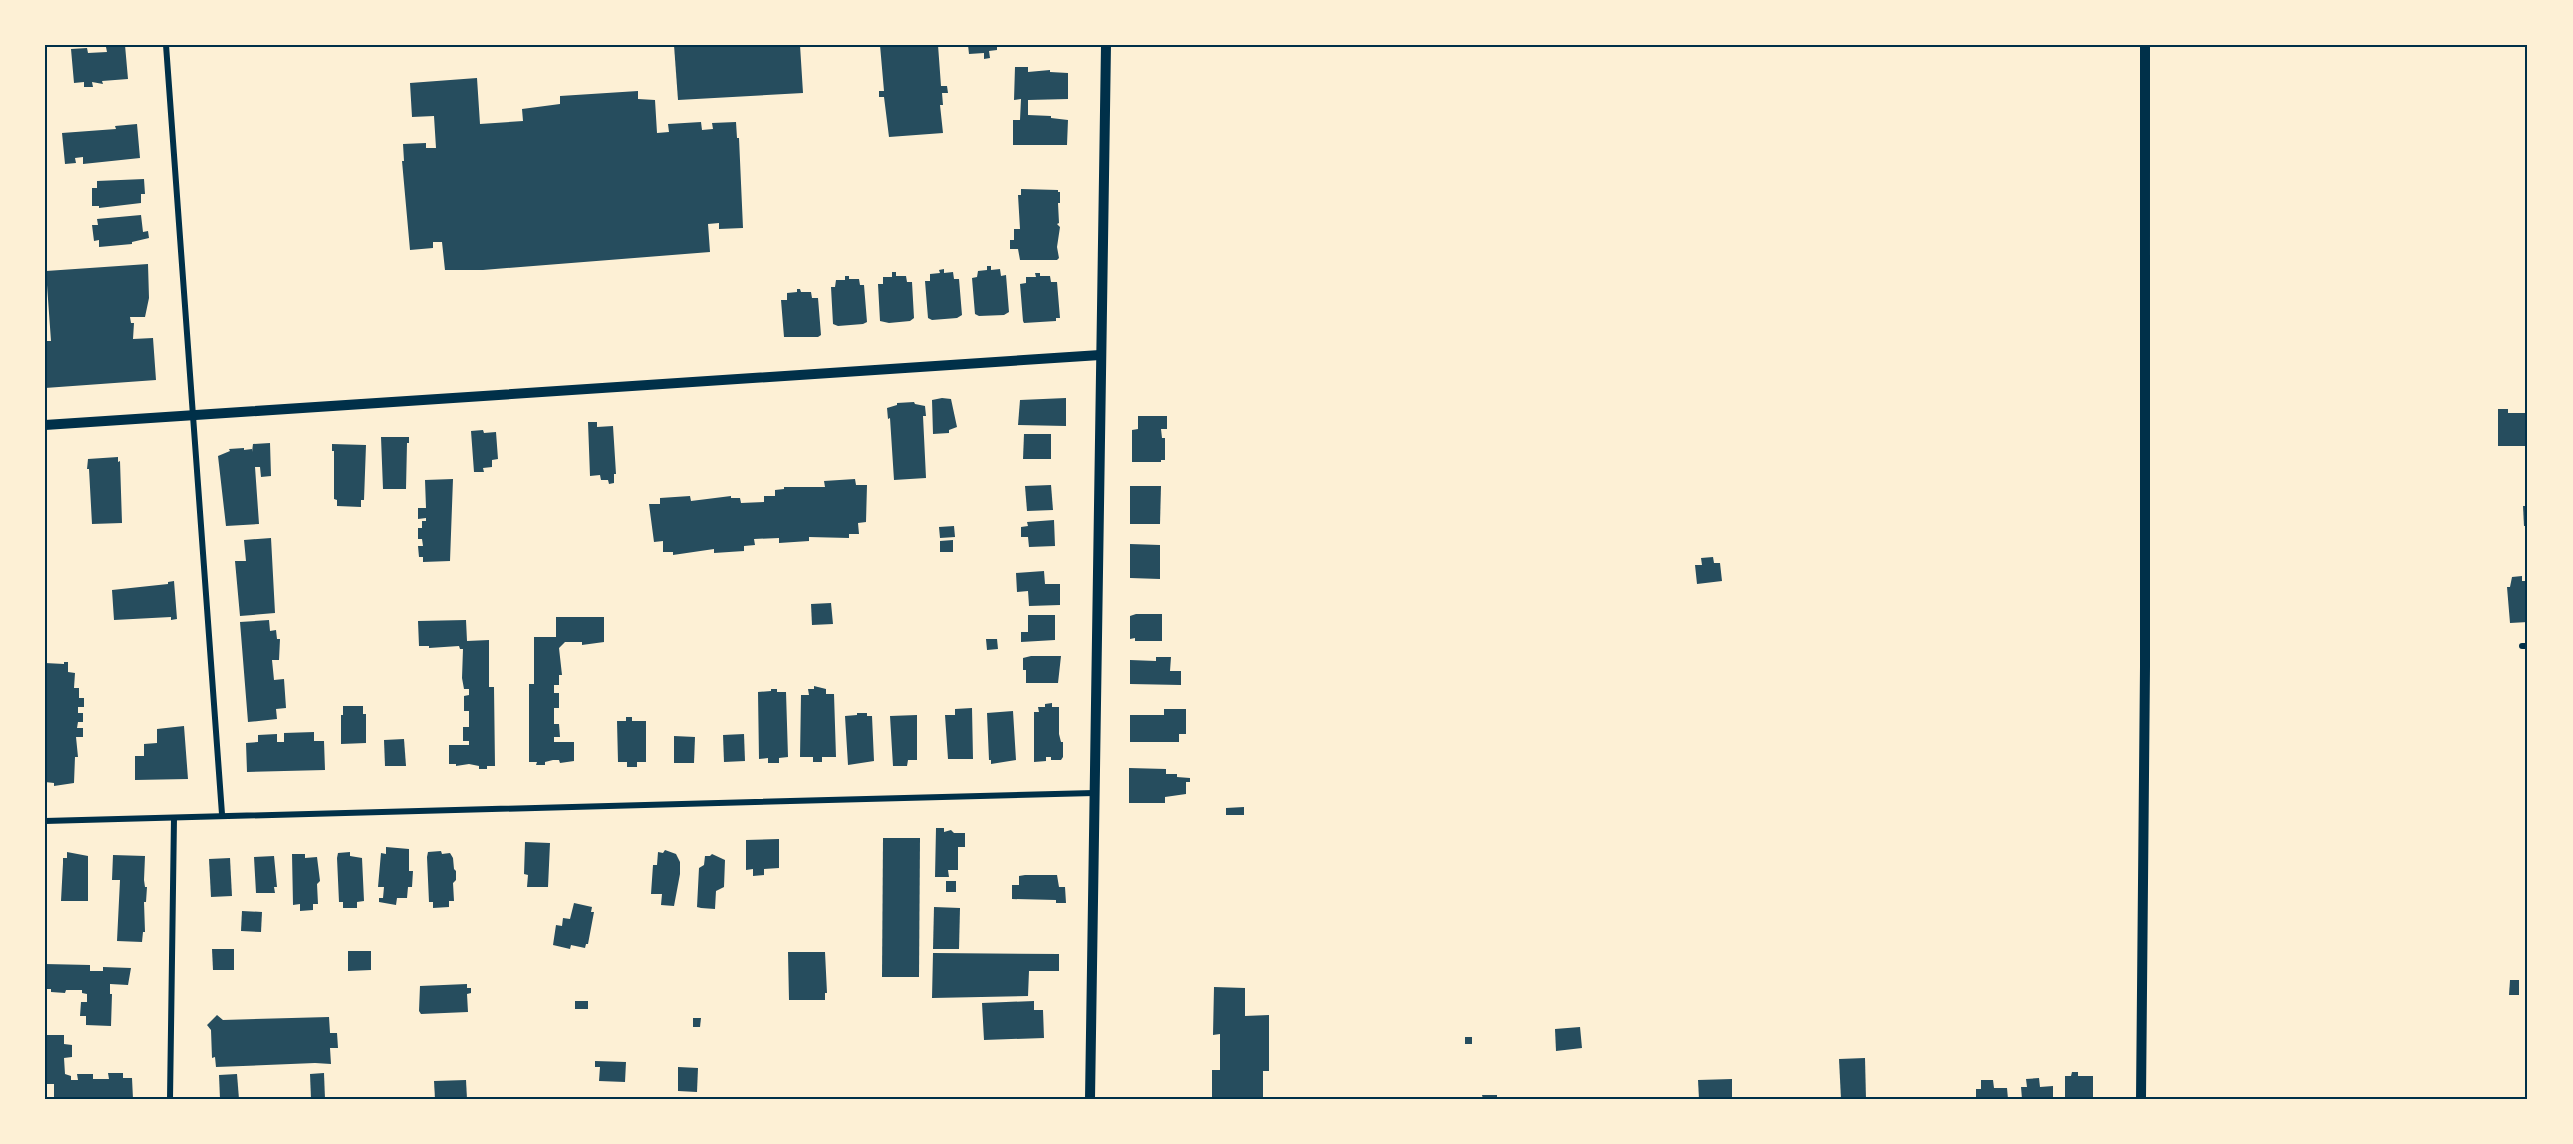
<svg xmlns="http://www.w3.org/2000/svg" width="2573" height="1144" viewBox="0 0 2573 1144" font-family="'PT Sans Narrow',sans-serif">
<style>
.building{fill:#264d5e}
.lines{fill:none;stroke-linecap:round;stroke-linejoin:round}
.minor{stroke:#003049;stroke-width:6}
.tertiary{stroke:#003049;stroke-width:10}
.neatline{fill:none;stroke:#003049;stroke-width:2}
</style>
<rect width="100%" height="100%" fill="#fdf0d5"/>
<g class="building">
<polygon points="125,45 128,79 102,81 103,84 92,82 93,87 84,87 84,82 74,83 71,49 87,48 88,53 107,52 106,47"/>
<polygon points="674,45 800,45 803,93 678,100"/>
<polygon points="880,45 938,45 941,86 947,86 948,93 942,93 943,105 940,105 943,133 889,137 884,97 879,97 879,91 884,91"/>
<polygon points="968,45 997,45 997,50 989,51 990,58 984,59 984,53 969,54"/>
<polygon points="1015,67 1028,67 1028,72 1050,70 1050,72 1068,73 1068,99 1028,100 1028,115 1051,116 1051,118 1068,120 1067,145 1013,145 1013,120 1020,120 1021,99 1014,100"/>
<polygon points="477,78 480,124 523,121 522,109 560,104 560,96 638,91 638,99 655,100 657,133 669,132 668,124 701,122 702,130 713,129 712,123 736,122 737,138 739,138 743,228 719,229 719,223 708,224 710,252 483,270 445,270 442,242 433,242 433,248 410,250 402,161 404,161 403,144 426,143 426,148 436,148 434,116 412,117 410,83"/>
<polygon points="137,124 140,158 83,164 83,157 75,158 76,163 65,164 62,133 116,129 115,126"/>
<polygon points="144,179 145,194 141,194 141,203 99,208 99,206 92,206 92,188 97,188 97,181"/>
<polygon points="1021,189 1058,190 1058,192 1060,192 1060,203 1058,203 1059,223 1057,224 1060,227 1057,247 1059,258 1057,260 1020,260 1018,249 1010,249 1010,240 1014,240 1014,229 1020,229 1018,195 1021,195"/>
<polygon points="141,215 143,232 148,231 149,238 132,242 132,244 99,247 99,240 94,241 92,225 98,225 97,219"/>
<polygon points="148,264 149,298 145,317 130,317 131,323 134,323 133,339 153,338 156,380 45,388 45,341 51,341 46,271"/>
<polygon points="987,266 991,266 991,270 1000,269 1001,276 1006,275 1009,312 1004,315 979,316 975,314 972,278 977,277 978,271 987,270"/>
<polygon points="944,269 944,273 953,272 954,279 959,279 962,315 957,318 932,320 928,318 925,281 930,281 930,274 940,273 939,270"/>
<polygon points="892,272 896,272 896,276 906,276 907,282 912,282 914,318 910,321 889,323 880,321 878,284 883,284 883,277 892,277"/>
<polygon points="1035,273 1040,273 1040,276 1050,276 1051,282 1057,282 1060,318 1056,318 1056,321 1024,323 1023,321 1020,284 1026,283 1026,277 1036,277"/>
<polygon points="845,276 849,276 849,279 859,279 860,285 864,285 867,322 863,324 838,326 833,324 831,287 835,287 836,280 845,280"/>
<polygon points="797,289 800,289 801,292 811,292 812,298 818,298 821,335 818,337 784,337 781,300 787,300 787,293 797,292"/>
<polygon points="942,398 951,399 957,427 949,430 949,433 933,434 932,400"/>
<polygon points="1066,398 1066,426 1018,425 1020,400"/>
<polygon points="914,402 915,404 925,406 926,416 923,416 926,478 894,480 890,418 888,419 887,408 897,405 897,403"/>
<polygon points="2498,409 2508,409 2508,413 2528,413 2528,446 2498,446"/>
<polygon points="1138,416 1167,416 1167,429 1161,429 1162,438 1165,438 1165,460 1161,460 1161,462 1132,462 1132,430 1138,429"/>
<polygon points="588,422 597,422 597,427 613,426 616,474 614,474 614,483 609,484 608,480 601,480 600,475 590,476"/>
<polygon points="483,430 484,433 496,432 498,459 492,460 492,467 483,468 484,472 474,472 471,431"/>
<polygon points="1024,434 1051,434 1051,459 1023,459"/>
<polygon points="381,437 409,437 409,443 407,443 406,489 383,489"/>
<polygon points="270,443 271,476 261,477 260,467 255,467 259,524 226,526 218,456 230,451 229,449 244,448 244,450 252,449 252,452 253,444"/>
<polygon points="332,444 366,445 364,500 361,500 361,507 337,506 337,500 334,499 334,451 332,451"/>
<polygon points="118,457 118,462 120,461 122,523 92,524 89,469 87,469 88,459"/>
<polygon points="453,479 450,561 423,562 423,557 419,557 418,546 423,546 422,539 418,539 418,528 422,528 422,521 426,521 426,518 418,519 418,508 426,508 425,480"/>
<polygon points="855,479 856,485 867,485 866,522 858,523 859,534 849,534 849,538 809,537 809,541 779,543 779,538 754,539 755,545 744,546 744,551 714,553 714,549 673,555 673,552 663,552 663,541 654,542 649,504 660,504 660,498 690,496 691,501 731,496 731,498 740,498 741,503 764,502 764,496 775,496 775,490 784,489 784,487 825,487 824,481"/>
<polygon points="1051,485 1053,510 1027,511 1025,486"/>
<polygon points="1130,486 1161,486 1160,524 1130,524"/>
<polygon points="2523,506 2528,506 2528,526 2524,526"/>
<polygon points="1054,520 1055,546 1029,547 1028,537 1021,537 1021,527 1028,526 1027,522"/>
<polygon points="954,526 955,537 940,538 939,527"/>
<polygon points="271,538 275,613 240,616 235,561 246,561 244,540"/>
<polygon points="953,540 953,552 940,552 940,541"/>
<polygon points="1130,544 1160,545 1160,579 1130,578"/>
<polygon points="1713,557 1714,563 1720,563 1722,581 1697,584 1695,565 1702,565 1701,558"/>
<polygon points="1044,571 1045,584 1060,584 1060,605 1029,606 1028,591 1017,592 1016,573"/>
<polygon points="2522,576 2522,581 2528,581 2528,622 2510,623 2507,587 2510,587 2512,577"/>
<polygon points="174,581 177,619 171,620 171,617 114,620 112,590 168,584 168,582"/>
<polygon points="831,603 833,624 812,625 811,604"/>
<polygon points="1136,614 1162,614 1162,641 1135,641 1135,638 1130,639 1130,616"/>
<polygon points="1028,615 1055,615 1055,640 1021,642 1021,632 1028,632"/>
<polygon points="556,617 604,617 604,642 582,645 582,642 565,642 559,648 562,675 559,675 559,685 554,685 554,693 559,693 559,708 554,708 554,724 559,724 560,737 554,737 554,742 574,742 574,761 560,763 559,760 553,760 545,762 545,765 536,765 537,762 529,762 529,684 534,684 534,637 556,637"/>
<polygon points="269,620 270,631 276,630 277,639 280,639 279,660 272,660 274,680 284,679 286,708 276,709 277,719 248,722 240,622"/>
<polygon points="466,620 467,641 489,640 489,687 494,687 495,766 487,766 487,769 479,769 479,766 469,764 456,766 456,764 449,764 449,745 469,745 469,741 463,741 463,727 469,727 469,711 464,711 464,696 469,695 469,689 464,689 462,678 463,649 460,649 459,646 429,648 429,646 419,646 418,621"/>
<polygon points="986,639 997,639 998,649 987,650"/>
<polygon points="1031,656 1061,656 1058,683 1026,683 1026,670 1023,670 1023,658"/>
<polygon points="1156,657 1171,657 1170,671 1181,671 1181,685 1130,684 1130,660 1156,661"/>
<polygon points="64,662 68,662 68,672 75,673 74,688 79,688 79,698 84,698 84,707 78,707 78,713 83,713 83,722 78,722 77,728 83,728 83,737 76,737 78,757 75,757 74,783 54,786 54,783 45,782 45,663 64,664"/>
<polygon points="814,686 826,689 826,694 834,694 836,757 822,757 822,762 813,762 813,757 800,757 801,695 809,695 808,689 814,689"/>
<polygon points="771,689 777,689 777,692 786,692 788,757 779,758 779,763 768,763 768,758 759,759 758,692 771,691"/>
<polygon points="1052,703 1052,707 1059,707 1059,734 1061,742 1063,742 1063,757 1061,760 1051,760 1051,757 1046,757 1046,761 1034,762 1034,712 1039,712 1038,707 1045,707 1045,704"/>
<polygon points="343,706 363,706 363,714 366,714 366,743 341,744 341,715 343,715"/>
<polygon points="972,708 973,759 948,759 945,715 955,715 955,709"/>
<polygon points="1164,709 1186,709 1186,734 1179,734 1179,742 1130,742 1130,715 1164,715"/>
<polygon points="1013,711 1016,760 991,764 991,760 989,760 987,713"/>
<polygon points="857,713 867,713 867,716 872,716 874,761 848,765 845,716 857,715"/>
<polygon points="917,715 917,760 908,760 907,766 893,766 890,716"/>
<polygon points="626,717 632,717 632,721 646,721 646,762 637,762 637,767 627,767 627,762 618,762 617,721 626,721"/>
<polygon points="184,726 188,779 135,780 135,756 144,756 144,744 157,743 157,729"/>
<polygon points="314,732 314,741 324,741 325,770 247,772 246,743 258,742 258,735 277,734 277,742 284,742 284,733"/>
<polygon points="744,734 745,761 724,762 723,735"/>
<polygon points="674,736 695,737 694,763 674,763"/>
<polygon points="404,739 406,766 385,766 384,740"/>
<polygon points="1129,768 1166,769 1166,774 1177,774 1177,777 1190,778 1190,782 1186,782 1186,794 1165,797 1165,803 1129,803"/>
<polygon points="1244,807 1244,815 1226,815 1226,808"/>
<polygon points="936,828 944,828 944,832 951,830 954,833 965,833 965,847 958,847 958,870 948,870 949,877 935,877"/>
<polygon points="883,838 920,838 919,977 882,977"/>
<polygon points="779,839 779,868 764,869 764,875 753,876 753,869 746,870 746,840"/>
<polygon points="525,842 550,843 548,887 527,887 528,875 524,874"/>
<polygon points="386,847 409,849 409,871 413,871 412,887 408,887 407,898 397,898 396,905 379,902 379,898 383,898 384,887 378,887 381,853 386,854"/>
<polygon points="665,850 676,854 680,862 680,874 674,906 661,905 662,894 651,894 653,865 657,865 658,852 663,853"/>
<polygon points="441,851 442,854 450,853 453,858 454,869 456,871 456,880 453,883 454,901 449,901 449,907 433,908 433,902 429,902 427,857 428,852"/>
<polygon points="67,852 88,856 88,901 61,901 63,863 63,858 67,858"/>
<polygon points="350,852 350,856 362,858 364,901 357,902 357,908 343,908 343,902 339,902 337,858 338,853"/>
<polygon points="292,854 305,854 305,858 317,857 320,881 317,884 318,904 313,904 313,910 300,911 300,904 293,905"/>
<polygon points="712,854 725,860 724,887 716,891 715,909 701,908 697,907 699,868 704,865 705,856 710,856"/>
<polygon points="113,855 145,856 144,880 145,887 147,887 146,902 144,902 145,932 143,932 142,942 117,941 120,880 112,880"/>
<polygon points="274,856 277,887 274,887 275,893 256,893 254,857"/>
<polygon points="230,858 232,896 211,897 209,859"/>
<polygon points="1025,875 1057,875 1059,887 1065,887 1066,903 1056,903 1056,900 1012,899 1012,885 1019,885 1019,876"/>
<rect x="946" y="881" width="10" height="11"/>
<polygon points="574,903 592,907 591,912 594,912 588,944 586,944 585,948 571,945 570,949 553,945 556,925 562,926 563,918 570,919"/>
<polygon points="934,907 960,908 959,949 933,949"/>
<polygon points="242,911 262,912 261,932 241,931"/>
<polygon points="212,949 234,949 234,970 213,970"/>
<polygon points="348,951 371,951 371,970 348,971"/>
<polygon points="788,952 825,952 827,993 825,993 825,1000 789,1000"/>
<polygon points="933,953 1059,954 1059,971 1029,971 1028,996 932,998"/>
<polygon points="45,964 90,965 90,971 103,971 103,967 131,968 128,985 110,984 110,994 112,994 111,1026 86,1025 86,1016 80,1016 81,1002 87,1002 87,994 82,993 82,990 66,990 65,993 51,992 51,989 45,989"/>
<polygon points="2510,980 2519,980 2519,995 2509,995"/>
<polygon points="467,984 467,988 471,988 471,993 467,994 468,1012 421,1014 419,1011 420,986"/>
<polygon points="1214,987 1245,988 1245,1016 1269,1015 1269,1071 1263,1071 1263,1099 1212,1099 1212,1070 1220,1070 1220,1034 1213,1035"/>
<rect x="575" y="1001" width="13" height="8"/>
<polygon points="1034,1001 1034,1010 1043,1010 1044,1038 984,1040 982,1003"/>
<polygon points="217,1015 223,1020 329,1017 330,1033 337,1033 338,1048 330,1048 331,1064 315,1063 216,1067 215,1057 212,1058 211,1030 207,1025"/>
<polygon points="693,1018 701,1018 700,1027 693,1027"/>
<polygon points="1580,1027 1582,1048 1556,1051 1555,1029"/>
<polygon points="45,1035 64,1035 64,1044 72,1045 72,1057 64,1058 65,1074 71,1076 71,1080 78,1080 77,1074 93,1074 93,1079 109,1079 108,1073 123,1073 123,1078 132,1078 133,1099 54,1099 54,1084 45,1084"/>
<rect x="1465" y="1037" width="7" height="7"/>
<polygon points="1865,1058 1866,1099 1841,1099 1839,1059"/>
<polygon points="595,1061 626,1062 625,1082 599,1081 600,1067 595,1067"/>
<polygon points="678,1067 698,1068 697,1092 678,1091"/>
<polygon points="2072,1072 2078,1072 2078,1076 2093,1076 2093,1099 2065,1099 2065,1076 2071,1076"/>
<polygon points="324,1073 325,1099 311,1099 310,1074"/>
<polygon points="237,1074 239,1099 220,1099 219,1075"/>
<polygon points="2039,1078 2040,1087 2053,1086 2053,1099 2022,1099 2021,1087 2027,1087 2026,1079"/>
<polygon points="1732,1079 1732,1099 1699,1099 1698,1080"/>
<polygon points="466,1080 467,1099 435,1099 434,1081"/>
<polygon points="1981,1080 1993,1080 1994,1088 2007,1088 2008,1099 1976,1099 1976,1089 1981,1089"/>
<polygon points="1482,1095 1497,1095 1497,1099 1483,1099"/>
</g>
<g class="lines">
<g class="minor">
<polyline points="166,45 222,814"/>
<polyline points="2522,646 2528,646"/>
<polyline points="45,821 1094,793"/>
<polyline points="170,1099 174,818"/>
</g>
<g class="tertiary">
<polyline points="45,425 1100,355"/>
<polyline points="1090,1099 1106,45"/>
<polyline points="2141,1099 2145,667 2145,45"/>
</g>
</g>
<rect width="2573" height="1144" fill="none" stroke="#fdf0d5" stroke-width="93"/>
<rect x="46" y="46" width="2480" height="1052" class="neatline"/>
</svg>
